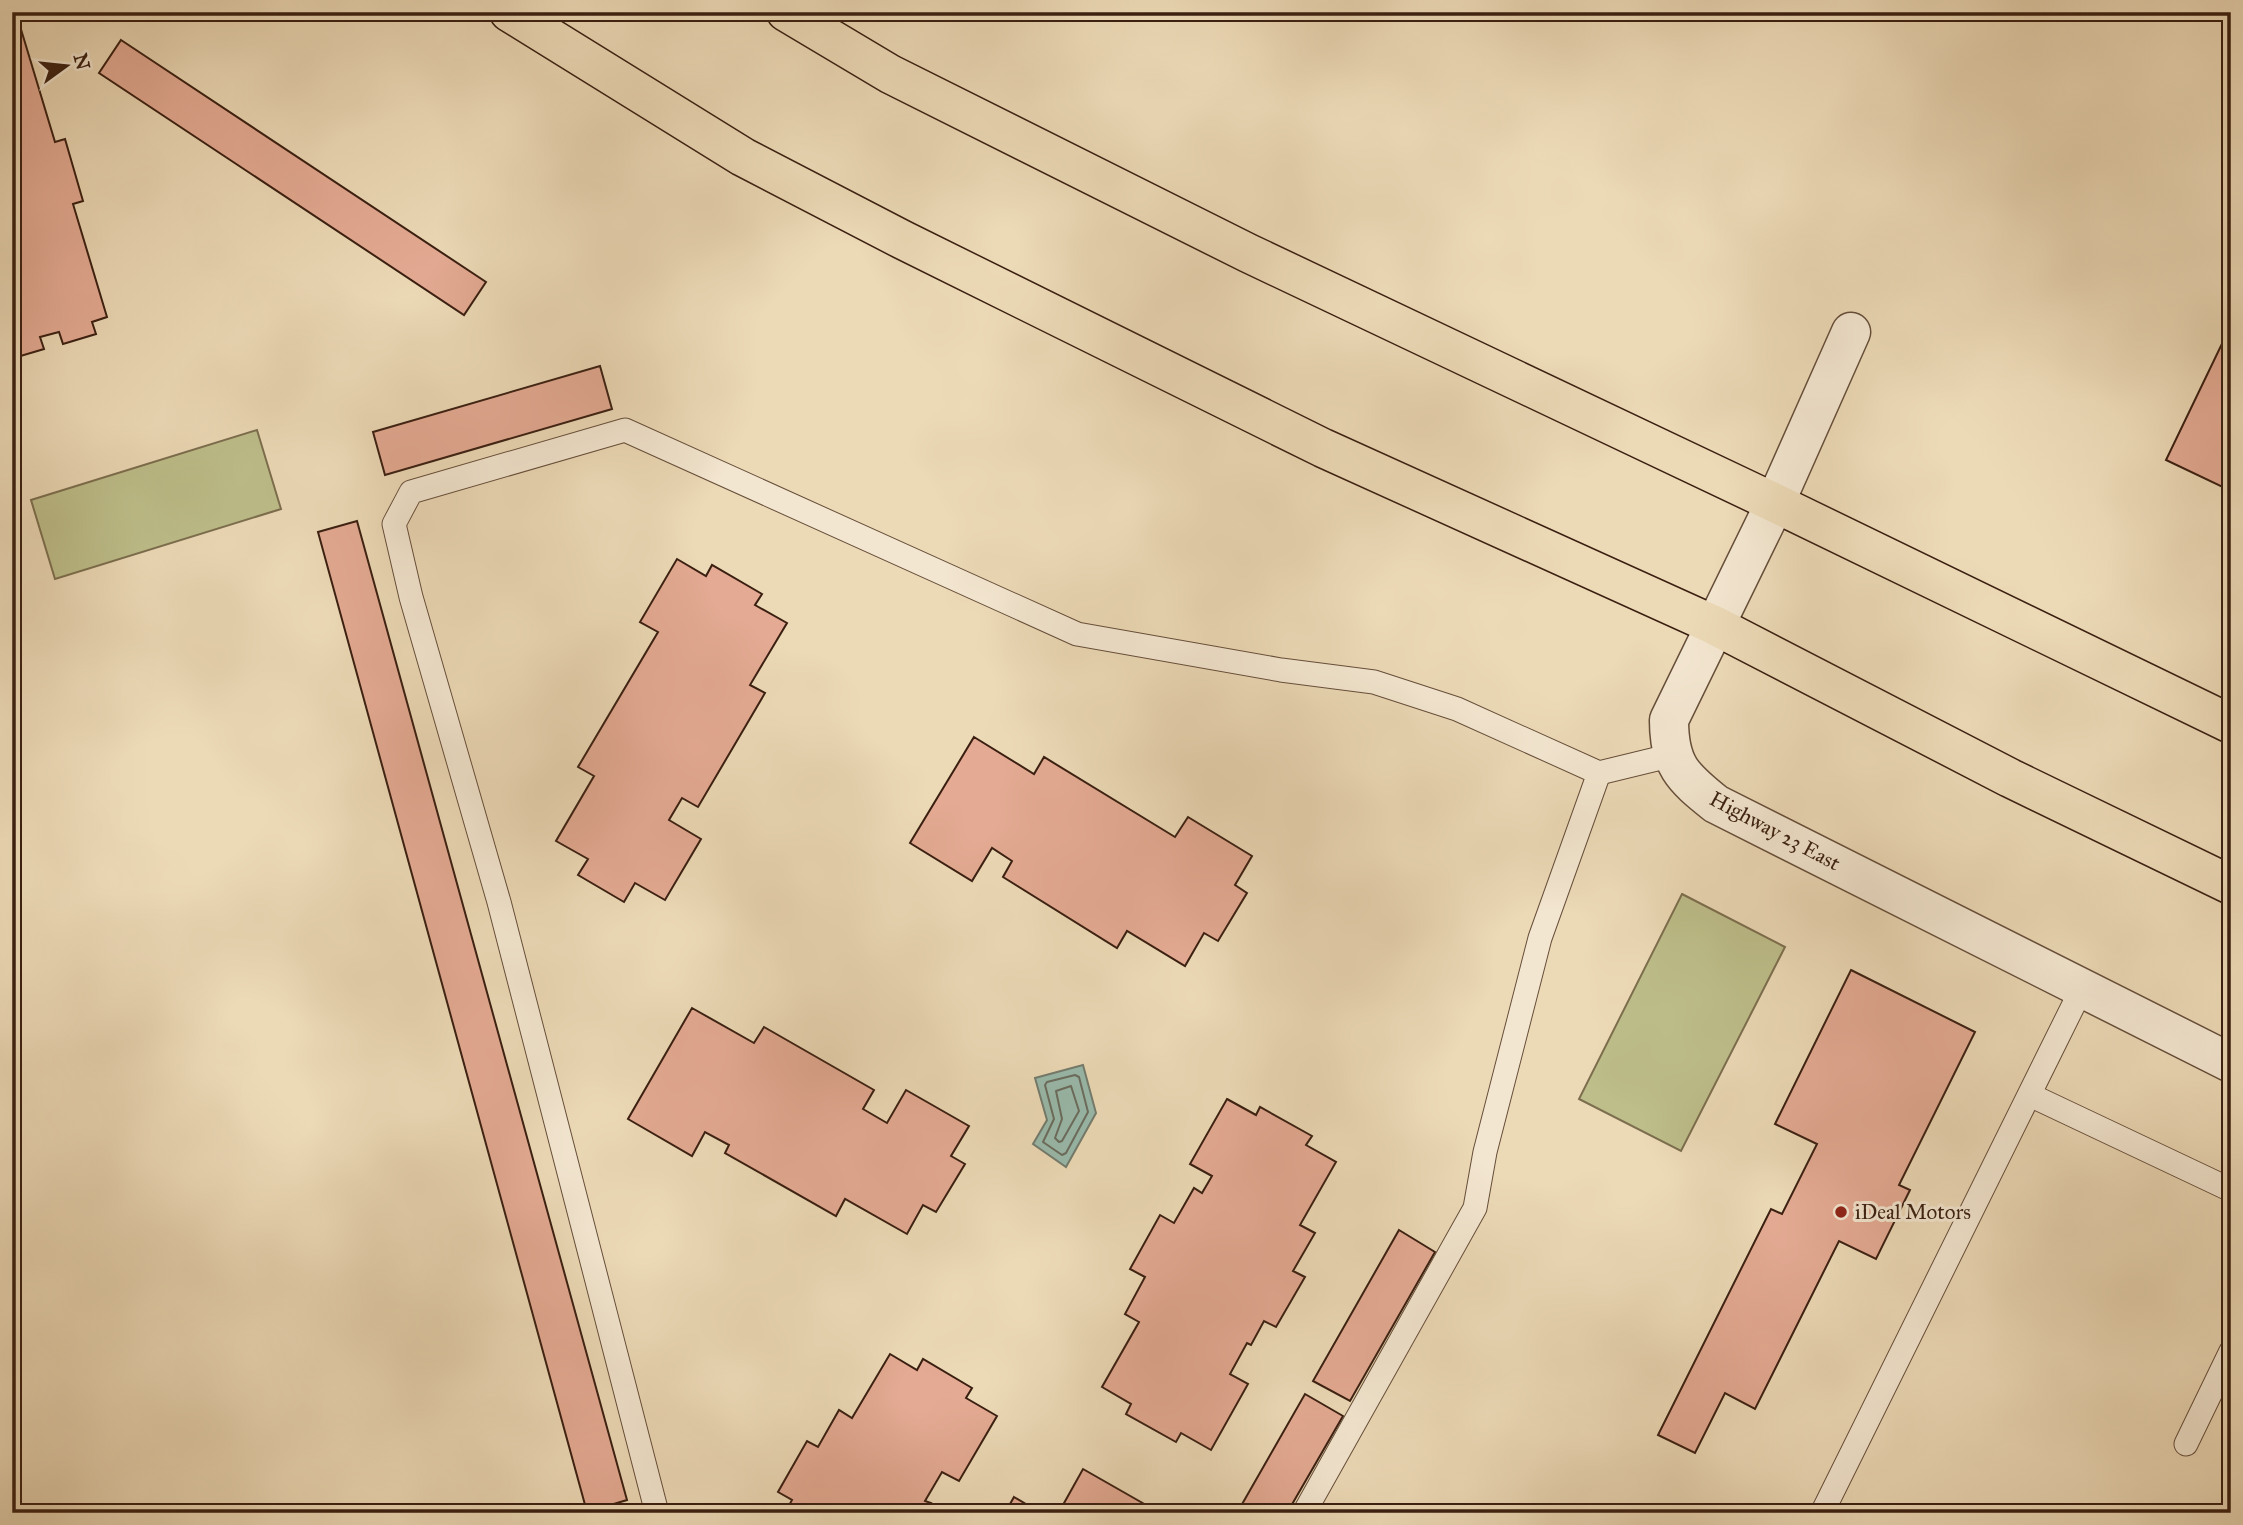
<svg xmlns="http://www.w3.org/2000/svg" width="2243" height="1525" viewBox="0 0 2243 1525" font-family="'IM FELL Great Primer',serif">
<style>
.green{fill:#bdbe8a;stroke:#7c6e4e;stroke-width:2}
.water{fill:#99baac;stroke:#737c6e;stroke-width:2}
.lines{fill:none;stroke-linecap:round;stroke-linejoin:round}
.shore{stroke:#6a6c5e;stroke-width:2}
.building{fill:#e4aa93;stroke:#3a1f11;stroke-width:2}
.lane-casing{stroke:#664e3a;stroke-width:25}
.street-casing{stroke:#664e3a;stroke-width:41}
.highway-casing{stroke:#3a1f11;stroke-width:41}
.lane{stroke:#f3e6d0;stroke-width:23}
.street{stroke:#f3e6d0;stroke-width:38}
.highway{stroke:#ecd9b6;stroke-width:38}
.poi-dot{fill:#8f2418;stroke:#f3e6d0;stroke-width:2.5}
.labels{text-anchor:middle;dominant-baseline:central;stroke-width:6;stroke-linejoin:round;paint-order:stroke}
.street-label{font-size:21px;fill:#3a1f11;stroke:#f3e6d0}
.poi-label{font-size:21px;fill:#3a1f11;stroke:#f3e6d0;text-anchor:start}
</style>
<rect width="100%" height="100%" fill="#ecd9b6"/>
<filter id="stains"><feTurbulence type="fractalNoise" baseFrequency=".00286" numOctaves="4"/><feColorMatrix values="0 0 0 0 .2 0 0 0 0 .09 0 0 0 0 .02 0 0 0 .5 -.17"/></filter>
<radialGradient id="worn" r=".72"><stop offset=".6" stop-color="#630" stop-opacity="0"/><stop offset="1" stop-color="#630" stop-opacity=".3"/></radialGradient>
<g class="green">
<polygon points="257,430 281,509 55,579 31,500"/>
<polygon points="1682,894 1785,947 1681,1151 1579,1099"/>
</g>
<polygon class="water" points="1083,1065 1096,1113 1066,1167 1033,1144 1047,1120 1035,1078"/>
<g class="lines">
<g class="shore">
<polygon points="1075,1075 1079,1077 1088,1112 1066,1153 1062,1155 1043,1142 1054,1119 1045,1085 1047,1082"/>
<polygon points="1071,1086 1079,1111 1062,1141 1059,1142 1055,1138 1062,1119 1056,1091"/>
</g>
</g>
<g class="building">
<polygon points="20,26 55,142 65,139 83,201 73,204 107,317 92,322 96,334 63,344 59,332 40,337 44,349 14,358 12,28"/>
<polygon points="121,40 486,282 464,315 99,73"/>
<polygon points="2231,325 2231,491 2166,460"/>
<polygon points="600,366 612,409 385,475 373,432"/>
<polygon points="357,521 627,1500 587,1512 318,532"/>
<polygon points="677,559 706,576 712,565 762,594 755,605 787,623 750,685 765,693 698,807 682,798 669,820 701,839 665,900 635,883 624,902 578,875 588,859 556,841 594,776 578,767 658,632 640,622"/>
<polygon points="974,737 1034,774 1044,757 1175,837 1188,817 1252,856 1235,885 1247,893 1218,941 1204,933 1185,966 1127,931 1117,948 1003,877 1012,861 992,848 972,881 910,843"/>
<polygon points="1851,970 1975,1032 1899,1185 1910,1190 1876,1259 1839,1241 1755,1409 1725,1393 1695,1453 1658,1435 1771,1209 1782,1214 1817,1144 1775,1124"/>
<polygon points="692,1008 754,1043 764,1027 874,1090 863,1109 887,1123 906,1090 969,1126 951,1156 965,1164 936,1212 923,1205 907,1234 845,1199 836,1216 725,1153 729,1145 705,1132 692,1156 628,1119"/>
<polygon points="1227,1099 1256,1115 1260,1107 1312,1136 1306,1145 1336,1162 1300,1225 1315,1233 1293,1271 1305,1277 1276,1327 1264,1321 1251,1345 1247,1343 1230,1374 1248,1384 1211,1450 1181,1433 1176,1442 1126,1414 1131,1404 1102,1387 1139,1322 1125,1314 1145,1277 1130,1269 1160,1215 1174,1223 1194,1188 1202,1193 1212,1176 1190,1164"/>
<polygon points="1399,1230 1435,1252 1350,1401 1313,1381"/>
<polygon points="890,1354 917,1370 923,1359 972,1388 966,1398 997,1416 959,1481 942,1472 925,1501 931,1503 925,1513 785,1513 792,1500 778,1492 807,1441 818,1447 839,1410 852,1418"/>
<polygon points="1305,1394 1343,1416 1287,1513 1237,1513"/>
<polygon points="1083,1469 1160,1513 1076,1513 1063,1505"/>
<polygon points="1014,1497 1041,1513 1005,1513"/>
</g>
<g class="lines">
<g class="lane-casing">
<g id="lane">
<polyline points="2030,1095 2231,1190"/>
<polyline points="2186,1444 2231,1351"/>
<polyline points="657,1513 499,902 411,597 394,524 411,492 625,430 1077,634 1281,670 1374,682 1457,709 1599,773 1673,755"/>
<polyline points="1304,1513 1475,1208 1485,1152 1540,938 1599,773"/>
<polyline points="1822,1513 2082,988"/>
</g>
</g>
<g class="street-casing">
<path id="street" d="M1851,332L1775,503L1669,720C1669,765 1682,777 1716,804L2231,1063"/>
</g>
<g class="highway-casing">
<g id="highway">
<polyline points="509,12 743,157 903,240 1323,448 1714,625 2010,778 2231,885"/>
<polyline points="786,12 890,74 1248,253 1775,503 2231,724"/>
</g>
</g>
<use href="#lane" class="lane"/>
<use href="#street" class="street"/>
<use href="#highway" class="highway"/>
</g>
<circle class="poi-dot" cx="1841" cy="1212" r="7"/>
<g class="labels">
<g class="street-label">
<text transform="translate(1775 831) rotate(28)">Highway 23 East</text>
</g>
<g class="poi-label">
<text x="1855" y="1212">iDeal Motors</text>
</g>
</g>
<rect width="2243" height="1525" fill="none" stroke="#ecd9b6" stroke-width="42"/>
<rect x="14" y="14" width="2215" height="1497" fill="none" stroke="#3a1f11" stroke-width="3.5"/>
<rect x="21" y="21" width="2201" height="1483" fill="none" stroke="#3a1f11" stroke-width="2"/>
<g transform="translate(66 66) rotate(75)" stroke="#f3e6d0" stroke-width="5" paint-order="stroke">
<path d="M0-5L12 26L0 18L-12 26Z" fill="#3a1f11"/>
<text y="-10" font-size="19" font-weight="bold" text-anchor="middle" fill="#3a1f11">N</text>
</g>
<rect width="100%" height="100%" filter="url(#stains)"/>
<rect width="100%" height="100%" fill="url(#worn)"/>
</svg>
